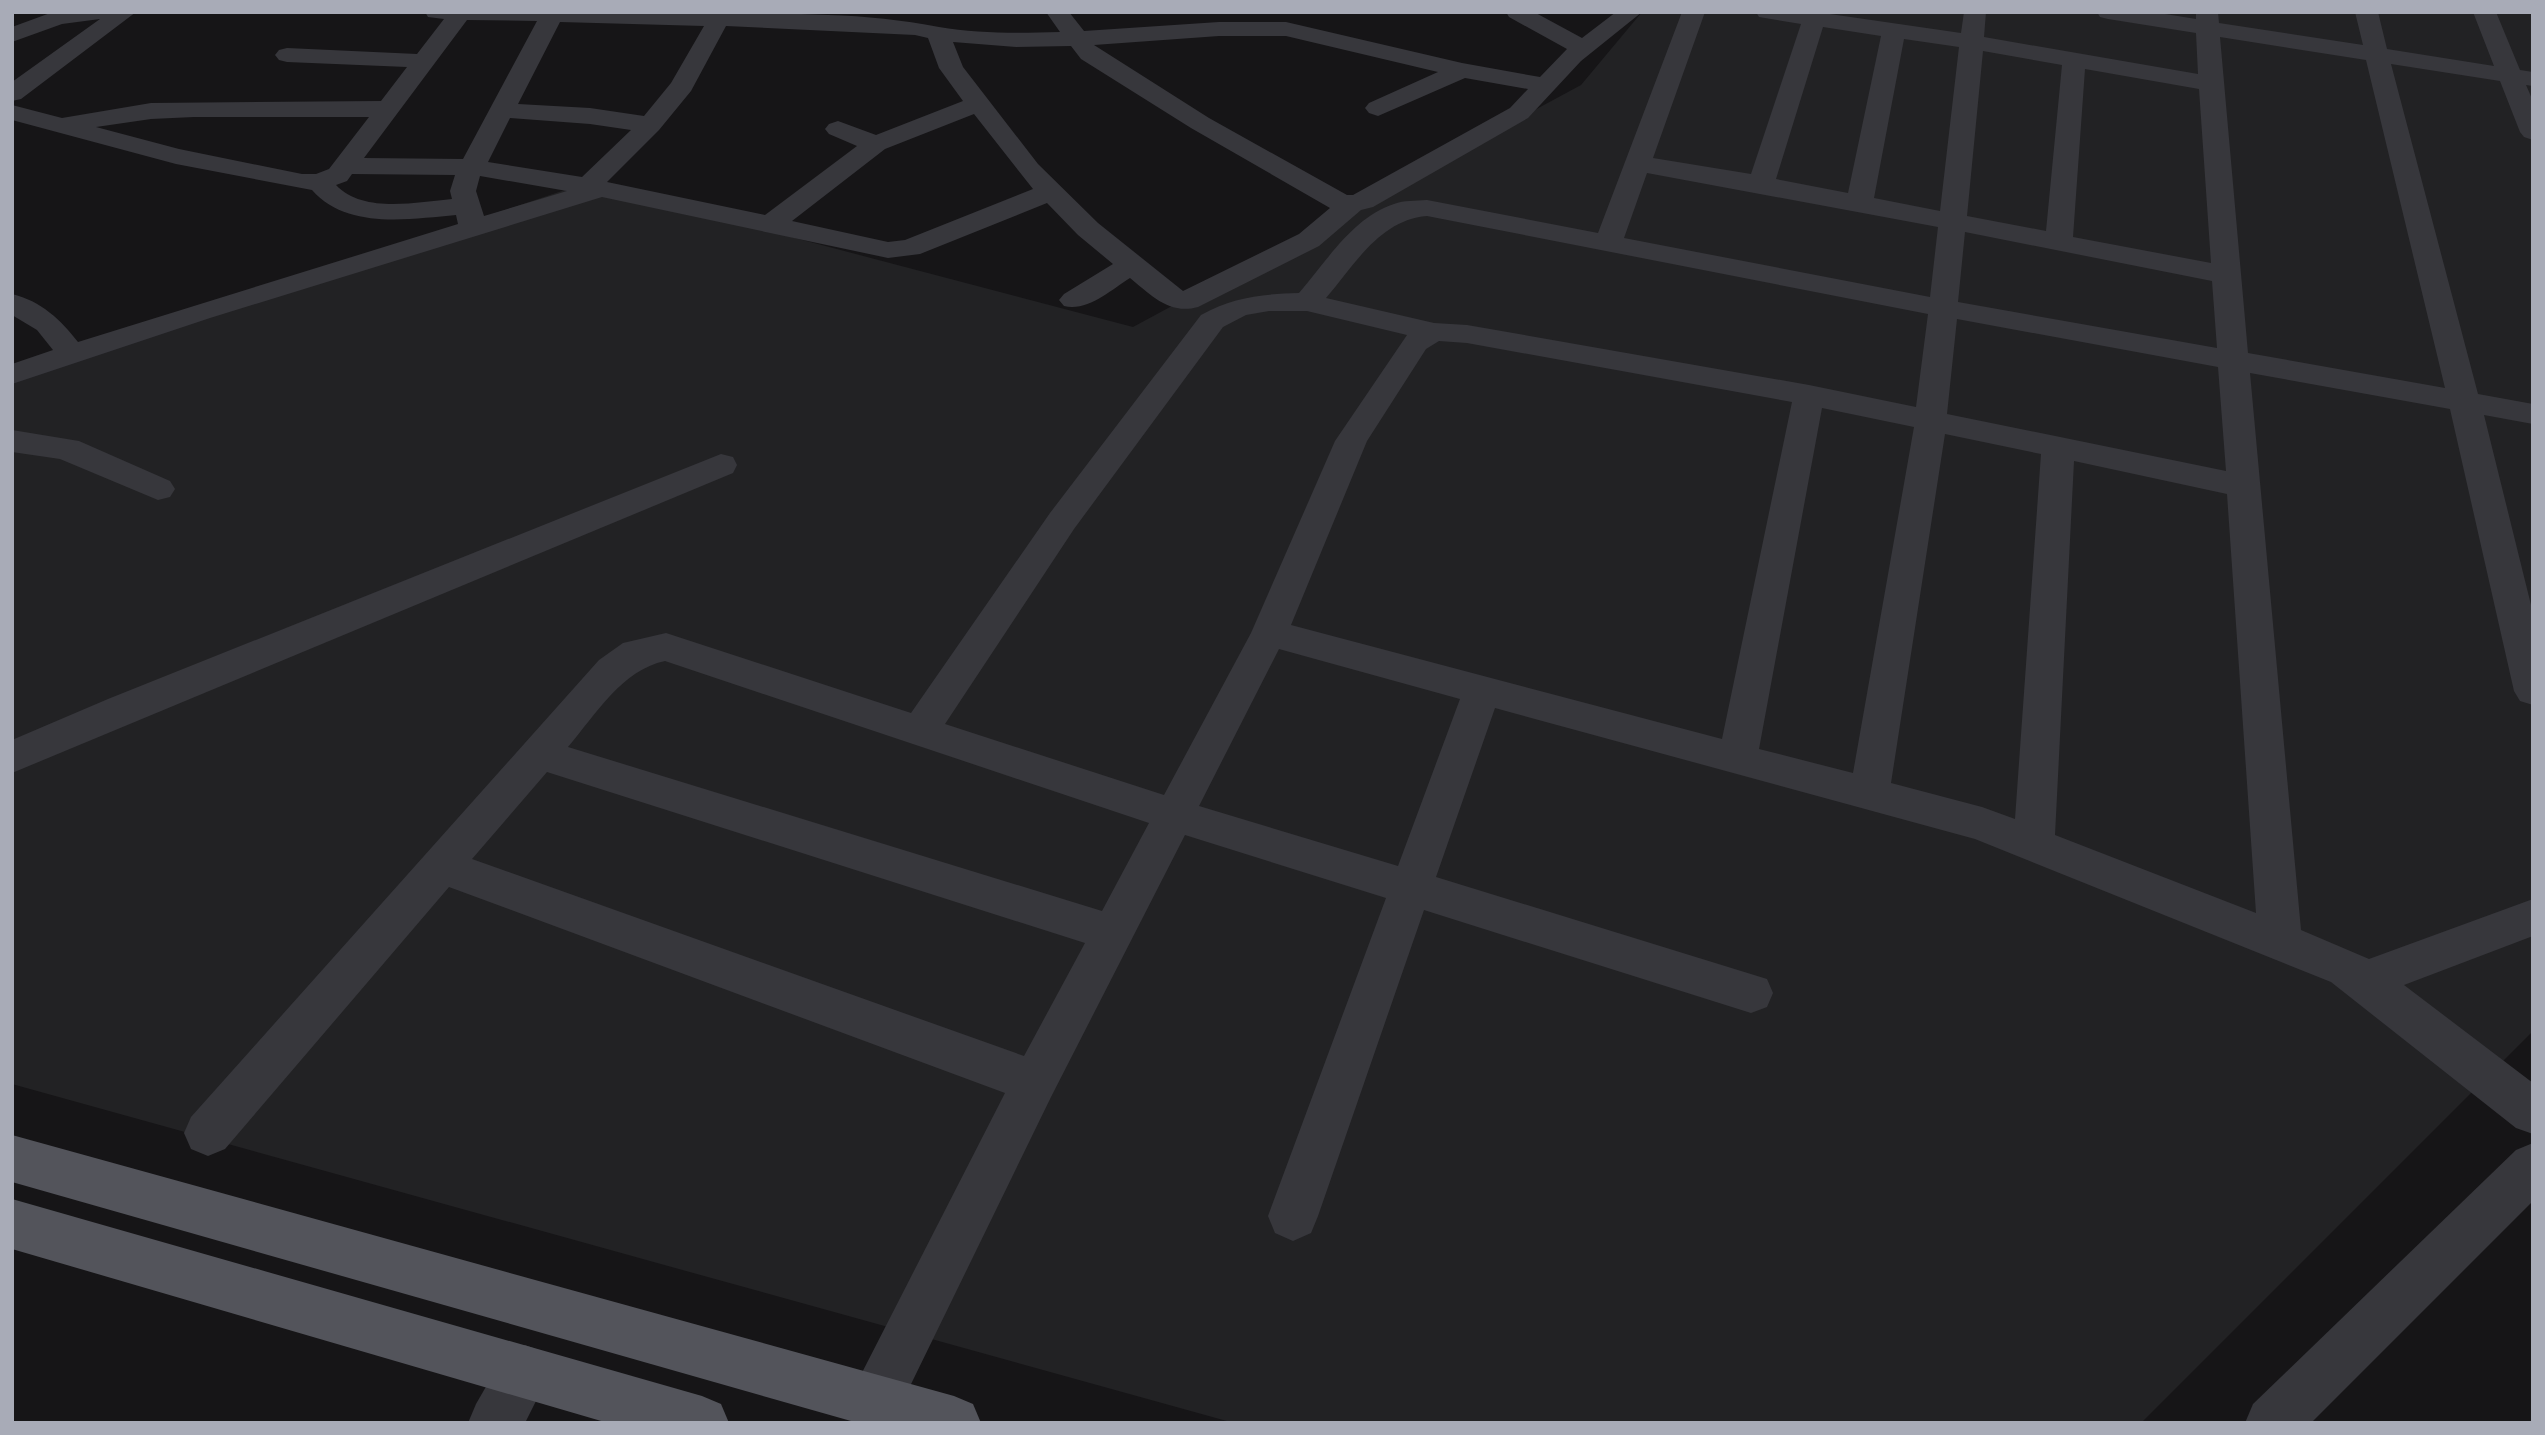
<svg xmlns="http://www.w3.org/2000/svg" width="2545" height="1435" viewBox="0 0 2545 1435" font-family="'Sofia Sans Condensed',sans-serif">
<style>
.built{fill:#222224}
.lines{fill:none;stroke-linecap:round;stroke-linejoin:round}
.minor{fill:#37373c;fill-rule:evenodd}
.major{fill:#53545b;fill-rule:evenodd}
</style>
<rect width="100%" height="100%" fill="#161517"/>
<polygon class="built" points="1642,12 2533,12 2533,1031 2141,1423 1234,1423 12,1084 12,374 586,183 1133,327 1581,85"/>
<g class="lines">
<g class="minor">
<polygon points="53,12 136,12 21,99 12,101 12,82 100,19 62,24 12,42 12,27"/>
<path d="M425,12C559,12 694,10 828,15C866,16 902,20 939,27C978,34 1021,33 1060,32L1046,12H1069L1084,31L1219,22H1286L1462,63L1540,77L1567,49L1509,17L1506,12H1534L1582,38L1616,12H1642L1581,61L1528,118L1373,207L1361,210L1319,246L1198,307C1169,315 1151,295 1130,278C1111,290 1087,312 1064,306L1059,300L1064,294L1113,264L1078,235L1047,203L920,254L888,258L602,197L210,318L12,384V364L53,350L37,330L12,315V294C41,301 61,320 78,342L458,224L456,215C409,219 347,230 312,190L176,164L12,120V105L62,118L151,103L381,101L407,67L287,62L279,60L275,55L279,50L287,48L417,54L444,19L428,17ZM467,20L537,21L463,159L364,158ZM560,22L704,26L671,83L644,116L590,108L518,104ZM726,26L915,35L928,38L939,68L963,101L876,135L838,121L829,124L825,129L829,134L857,146L765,215L607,182L659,130L691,91ZM1219,36H1286L1438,72L1369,103L1365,108L1369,113L1378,116L1465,78L1528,89L1510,108L1353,195H1347L1209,118L1094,45ZM953,42L1016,47L1071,46L1081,59L1191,128L1330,208L1299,234L1183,291L1098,223L1038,164L963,67ZM974,114L1033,189L905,240L888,242L792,221L885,149ZM194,117H369L329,169L316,174H302L179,149L96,127L151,119ZM510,118L590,124L631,130L582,177L488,162ZM352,174L455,175L450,191L452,199C417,202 363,214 336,185L347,181ZM480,176L567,191L484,216L476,191Z"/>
<path d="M1682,12H1705L1653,158L1751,174L1801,24L1759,17L1756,12H1816L1961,33L1964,12H1986L1984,37L2198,74L2196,33L2108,19L2100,17L2097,12H2153L2196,19V12H2218L2219,23L2363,45L2355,12H2378L2387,49L2494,66L2473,12H2496L2520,70L2533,72V86L2526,85L2533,101V140L2524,137L2520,132L2500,81L2391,64L2478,394L2533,404V424L2484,415L2533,613V705L2520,701L2514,691L2450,409L2250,373L2301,930L2369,959L2533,899V936L2404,985L2533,1083V1134L2516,1128L2331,982L1975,839L1495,708L1436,877L1767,979L1773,993L1767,1007L1751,1013L1424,910L1318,1216L1311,1233L1293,1241L1275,1233L1268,1216L1386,898L1185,835L1051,1097L894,1419C881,1424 869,1424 856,1419L848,1400L1005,1093L449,887L225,1149L208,1156L191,1149L184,1133L191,1117L599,660L623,643L666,633L911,713L1050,513L1201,315C1233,297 1263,294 1299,293C1326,262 1353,217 1394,204C1404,200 1416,201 1427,200L1598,233ZM1823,27L1881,36L1848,193L1776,179ZM2220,37L2366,60L2445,388L2248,353ZM1904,39L1959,47L1940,211L1874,198ZM1983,51L2062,65L2046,231L1967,216ZM2085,69L2199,89L2211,263L2073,237ZM1647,173L1938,227L1930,297L1624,238ZM1427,216L1928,314L1916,407L1809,385L1467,325L1434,323L1326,298C1355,264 1380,220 1427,216ZM1965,232L2212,281L2217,348L1958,302ZM1269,311H1307L1407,335L1335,441L1251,633L1164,795L945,724L1074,529L1223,327L1246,315ZM1957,319L2218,367L2226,471L1947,414ZM1439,341L1467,343L1792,402L1722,739L1291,625L1367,441L1426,349ZM1822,408L1914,427L1853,773L1759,749ZM1945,434L2041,454L2015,819L1982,807L1891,783ZM2074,461L2227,494L2256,913L2055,835ZM1279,649L1460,699L1398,866L1199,806ZM665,661L1149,823L1102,911L568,747C596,714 622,670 665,661ZM547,772L1085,943L1024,1056L472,859Z"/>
<polygon points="12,430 79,441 170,481 175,489 170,497 158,500 60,459 12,452"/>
<polygon points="721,454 733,457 737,465 733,473 12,773 12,740 108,699"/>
<polygon points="2533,1143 2533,1201 2311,1423 2245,1423 2253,1404 2516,1150"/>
<polygon points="525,1345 544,1352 551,1371 525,1423 468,1423 476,1404 506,1352"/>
</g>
<g class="major">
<polygon points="12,1135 954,1396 973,1404 981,1423 858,1423 12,1182"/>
<polygon points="12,1199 702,1396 721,1404 729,1423 608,1423 12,1249"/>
</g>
</g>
<rect width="2545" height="1435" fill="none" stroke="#a8abb7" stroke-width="28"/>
</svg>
